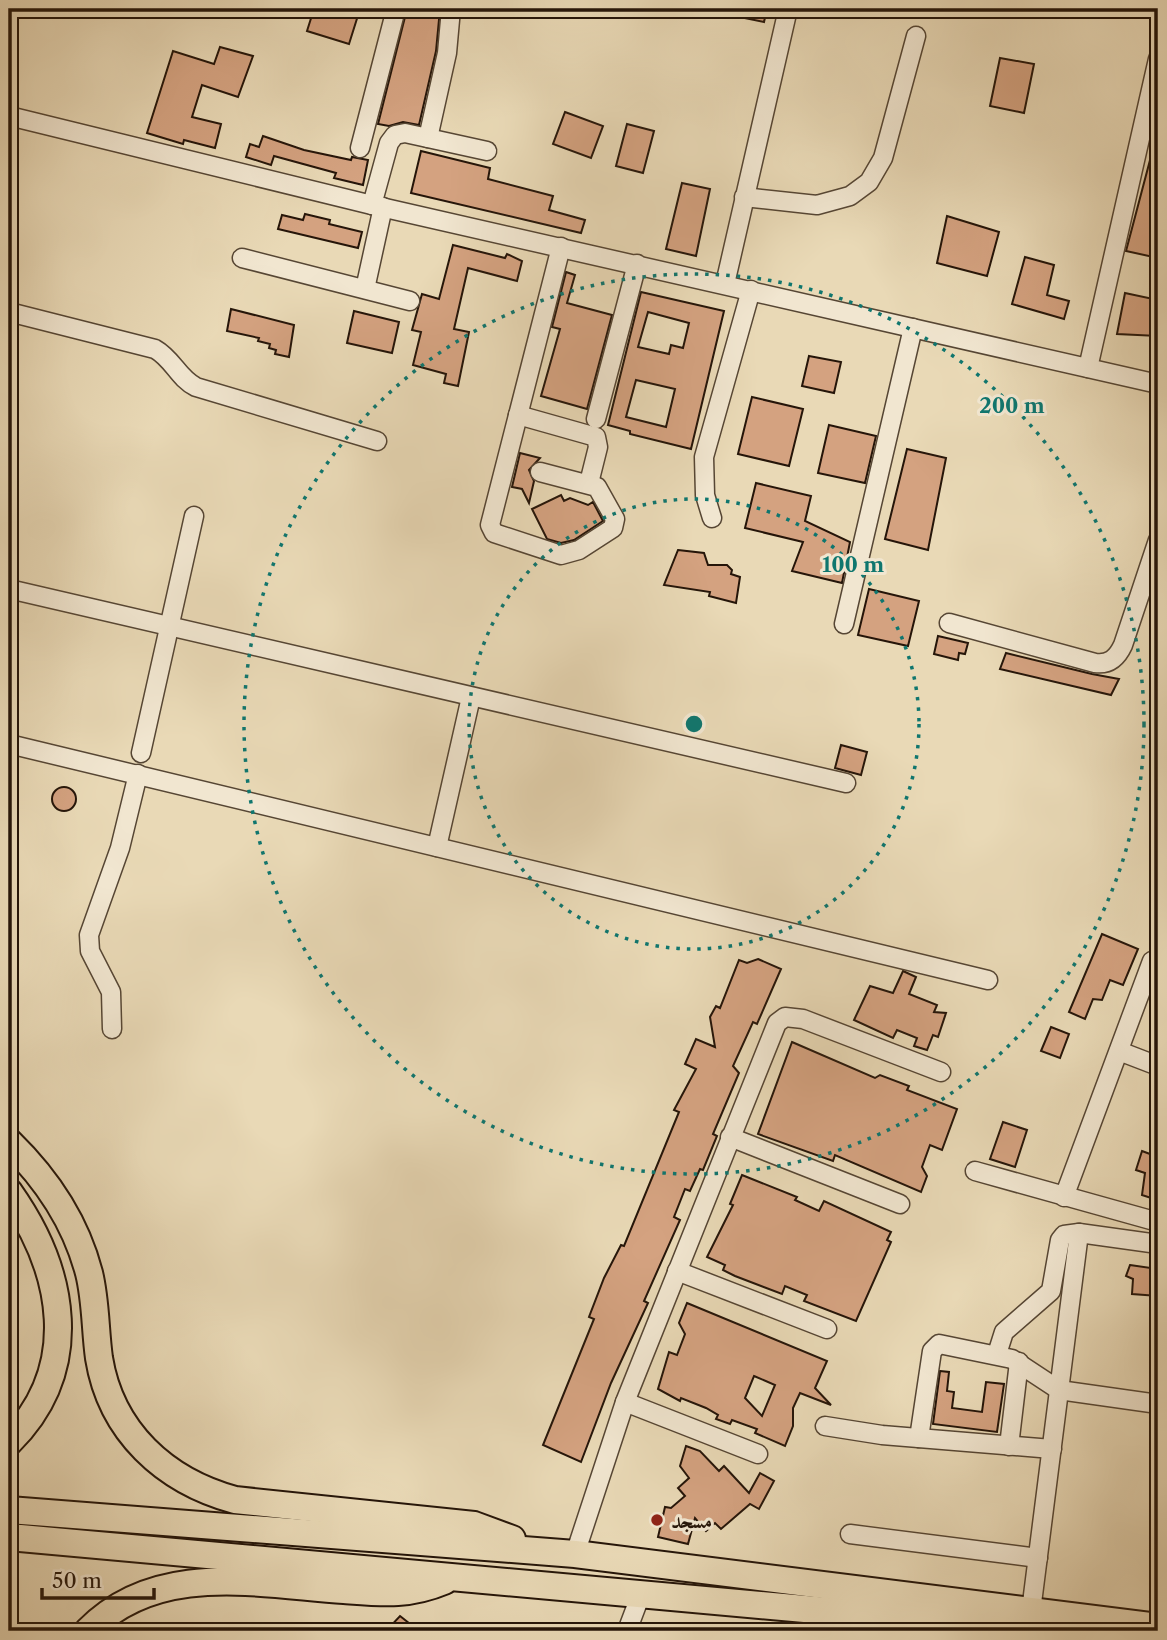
<svg xmlns="http://www.w3.org/2000/svg" width="1167" height="1640" viewBox="0 0 1167 1640" font-family="'Libre Caslon Text',Amiri,serif">
<style>
.building{fill:#d4a280;stroke:#251509;stroke-width:2;fill-rule:evenodd}
.lines{fill:none;stroke-linecap:round;stroke-linejoin:round}
.minor-casing{stroke:#564634;stroke-width:21}
.highway-casing{stroke:#251509;stroke-width:30}
.minor{stroke:#f1e6d0;stroke-width:18}
.highway{stroke:#e9d9b6;stroke-width:26}
.ring{fill:none;stroke:#0f766e;stroke-width:3.5;stroke-dasharray:3.5 7}
.poi-dot{fill:#8f2418;stroke:#f1e6d0;stroke-width:2.5}
.labels{text-anchor:middle;dominant-baseline:central;stroke-width:6;stroke-linejoin:round;paint-order:stroke}
.poi-label{font-size:21px;font-weight:bold;fill:#251509;stroke:#f1e6d0;text-anchor:start}
.centre{fill:#0f766e;stroke:#f1e6d0;stroke-width:3.5}
.ring-label{font-size:21px;text-anchor:middle;font-weight:bold;fill:#0f766e;stroke:#f1e6d0;stroke-width:6;stroke-linejoin:round;paint-order:stroke}
</style>
<rect width="100%" height="100%" fill="#e9d9b6"/>
<filter id="stains"><feTurbulence type="fractalNoise" baseFrequency=".00286" numOctaves="4"/><feColorMatrix values="0 0 0 0 .2 0 0 0 0 .09 0 0 0 0 .02 0 0 0 .5 -.17"/></filter>
<radialGradient id="worn" r=".72"><stop offset=".6" stop-color="#630" stop-opacity="0"/><stop offset="1" stop-color="#630" stop-opacity=".3"/></radialGradient>
<g class="building">
<polygon points="327,9 360,9 349,44 307,31 313,12 325,15"/>
<polygon points="407,9 440,9 436,51 419,125 403,122 389,126 378,124"/>
<polygon points="726,9 767,9 764,22 725,14"/>
<polygon points="220,47 253,56 238,97 202,85 192,117 221,124 215,148 184,140 183,144 147,133 173,51 214,64"/>
<polygon points="1000,58 1034,64 1024,113 990,106"/>
<polygon points="565,112 603,126 591,158 553,144"/>
<polygon points="627,124 654,131 643,173 616,166"/>
<polygon points="263,136 304,150 351,160 352,157 368,160 363,185 334,178 336,173 274,156 271,165 246,157 250,144 259,147"/>
<polygon points="1154,145 1158,146 1158,258 1126,251"/>
<polygon points="421,151 490,168 488,179 553,196 549,210 585,220 581,233 411,193"/>
<polygon points="682,183 710,189 696,256 666,249"/>
<polygon points="305,214 330,220 329,224 362,232 358,248 278,229 282,215 303,220"/>
<polygon points="947,216 999,232 987,276 937,263"/>
<polygon points="453,245 505,258 507,254 522,261 517,281 468,268 454,329 469,332 458,386 444,383 446,374 413,365 421,332 412,330 422,294 439,299"/>
<polygon points="1025,257 1054,265 1047,295 1069,301 1064,319 1012,304"/>
<polygon points="566,272 575,275 567,303 612,315 587,409 541,396 560,329 552,327"/>
<path d="M641,292L724,311L691,449L630,434V431L608,425ZM648,312L689,323L683,348L671,345L669,354L638,347ZM636,380L675,389L666,427L626,417Z"/>
<polygon points="1125,293 1158,300 1158,336 1117,334"/>
<polygon points="231,309 294,325 289,357 275,354 276,350 269,348 270,344 258,341 259,338 227,331"/>
<polygon points="354,311 399,322 392,353 347,343"/>
<polygon points="809,356 841,362 834,393 802,386"/>
<polygon points="752,397 803,409 789,466 738,454"/>
<polygon points="829,425 876,436 865,483 818,473"/>
<polygon points="907,449 946,458 928,550 885,539"/>
<polygon points="520,453 540,458 529,470 534,481 529,503 522,489 512,487"/>
<polygon points="756,483 811,496 805,521 850,542 842,583 792,571 803,542 745,528"/>
<polygon points="561,495 564,501 570,498 588,505 593,502 603,521 574,540 561,543 547,539 532,509"/>
<polygon points="678,550 704,553 708,565 727,565 732,570 731,574 740,577 736,603 709,596 710,592 664,585"/>
<polygon points="869,589 919,601 908,646 858,635"/>
<polygon points="938,636 968,643 965,654 959,653 958,660 934,654"/>
<polygon points="1006,653 1092,674 1119,679 1111,695 1000,669"/>
<polygon points="841,745 867,752 861,775 835,768"/>
<circle cx="64" cy="799" r="12"/>
<polygon points="1102,934 1138,949 1123,985 1110,980 1102,1000 1093,999 1085,1019 1069,1012"/>
<polygon points="758,959 781,969 757,1024 753,1022 733,1066 739,1073 713,1134 717,1136 703,1170 700,1169 690,1191 685,1189 674,1217 680,1220 644,1301 648,1303 611,1383 581,1462 543,1445 594,1319 589,1317 604,1278 621,1245 624,1246 679,1112 674,1110 696,1069 685,1064 696,1039 715,1047 710,1017 716,1006 720,1008 739,960 747,963"/>
<polygon points="903,971 916,977 909,994 937,1005 934,1012 946,1013 938,1037 933,1035 927,1050 914,1046 917,1038 897,1030 893,1038 854,1020 870,986 893,993"/>
<polygon points="1051,1027 1069,1034 1060,1058 1041,1051"/>
<polygon points="792,1042 875,1078 880,1075 909,1086 907,1090 957,1109 942,1150 930,1145 922,1167 927,1176 921,1192 835,1155 833,1161 758,1134"/>
<polygon points="1003,1122 1027,1130 1015,1167 990,1159"/>
<polygon points="1142,1151 1158,1157 1158,1196 1154,1199 1142,1195 1145,1173 1136,1170"/>
<polygon points="742,1175 797,1197 795,1200 819,1211 824,1201 891,1232 887,1240 891,1242 856,1321 804,1301 807,1295 785,1286 782,1294 735,1276 723,1270 725,1265 707,1257 733,1205 730,1204"/>
<polygon points="1130,1265 1158,1269 1158,1296 1132,1294 1133,1279 1126,1276"/>
<path d="M687,1303L827,1361L815,1388L831,1405L800,1393L793,1408V1426L785,1446L755,1433L757,1429L732,1420L730,1424L716,1419L718,1415L706,1408L681,1398L680,1401L658,1389L669,1352L677,1355L685,1334L679,1323ZM754,1376L775,1385L762,1416L745,1398Z"/>
<polygon points="940,1371 949,1372 947,1391 954,1392 952,1408 982,1412 986,1382 1004,1384 997,1432 933,1424"/>
<polygon points="686,1446 700,1451 719,1471 724,1466 749,1493 760,1473 774,1481 759,1509 750,1504 721,1529 715,1523 706,1531 695,1518 688,1544 658,1537 665,1507 671,1508 685,1496 678,1488 689,1478 680,1466"/>
<polygon points="400,1616 419,1631 386,1631"/>
</g>
<g class="lines">
<g class="minor-casing">
<g id="minor">
<polyline points="9,116 372,205 1158,384"/>
<polyline points="428,138 447,53 451,9"/>
<polyline points="360,148 396,9"/>
<polyline points="744,197 817,205 850,196 869,182 883,158 916,36"/>
<polyline points="372,205 389,143 395,135 405,133 487,151"/>
<polyline points="242,258 410,301"/>
<polyline points="725,284 788,9"/>
<polyline points="365,289 383,207"/>
<path d="M9,312L155,349C173,359 178,378 196,387L377,441"/>
<polyline points="1088,368 1158,59"/>
<polyline points="518,415 596,437 598,447 589,483"/>
<polyline points="596,419 637,264"/>
<polyline points="540,472 597,487 615,519 613,528 579,550 561,555 494,533 490,525 561,247"/>
<polyline points="712,518 705,495 704,457 751,290"/>
<polyline points="9,589 846,783"/>
<path d="M949,623L1095,663C1109,665 1117,658 1123,645L1158,540"/>
<polyline points="844,624 913,328"/>
<polyline points="9,744 988,980"/>
<polyline points="141,753 194,516"/>
<polyline points="437,847 471,697"/>
<polyline points="112,1029 111,992 90,951 89,935 120,848 138,774"/>
<polyline points="1119,1051 1158,1066"/>
<polyline points="730,1137 900,1204"/>
<polyline points="975,1171 1158,1222"/>
<polyline points="1064,1197 1152,961"/>
<polyline points="677,1271 827,1329"/>
<polyline points="997,1354 1004,1332 1051,1291 1060,1240 1064,1235 1079,1233 1158,1244"/>
<polyline points="625,1402 758,1454"/>
<polyline points="825,1426 882,1435 1052,1449"/>
<polyline points="919,1438 932,1351 939,1344 1012,1359 1059,1390 1158,1404"/>
<polyline points="1009,1446 1019,1362"/>
<polyline points="850,1534 1038,1558"/>
<polyline points="575,1554 625,1402 777,1023 785,1017 803,1019 941,1072"/>
<polyline points="1031,1611 1079,1233"/>
<polyline points="627,1631 641,1594"/>
</g>
</g>
<g class="highway-casing">
<g id="highway">
<path d="M9,1142C46,1178 76,1223 89,1273C96,1301 95,1329 99,1358C111,1432 165,1481 235,1500L474,1525L512,1539"/>
<path d="M9,1192C65,1271 83,1368 9,1442"/>
<polyline points="9,1510 575,1554 1158,1627"/>
<polyline points="9,1537 882,1616 1006,1631"/>
<path d="M88,1631C157,1561 256,1584 344,1590C383,1593 408,1596 444,1581"/>
</g>
</g>
<use href="#minor" class="minor"/>
<use href="#highway" class="highway"/>
</g>
<g class="ring">
<circle cx="694" cy="724" r="225"/>
<circle cx="694" cy="724" r="450"/>
</g>
<circle class="poi-dot" cx="657" cy="1520" r="7"/>
<g class="labels">
<g class="poi-label">
<text x="671" y="1520">مسجد</text>
</g>
</g>
<circle cx="694" cy="724" r="10" class="centre"/>
<g class="ring-label">
<text x="1012" y="413">200 m</text>
<text x="853" y="572">100 m</text>
</g>
<rect width="1167" height="1640" fill="none" stroke="#e9d9b6" stroke-width="35"/>
<rect x="10" y="10" width="1146" height="1619" fill="none" stroke="#251509" stroke-width="3.5"/>
<rect x="18" y="18" width="1132" height="1605" fill="none" stroke="#251509" stroke-width="2"/>
<path d="M42 1588v10h112v-10" fill="none" stroke="#251509" stroke-width="3.5"/>
<text x="52" y="1588" font-size="21" fill="#251509" stroke="#f1e6d0" stroke-width="5" paint-order="stroke">50 m</text>
<rect width="100%" height="100%" filter="url(#stains)"/>
<rect width="100%" height="100%" fill="url(#worn)"/>
</svg>
